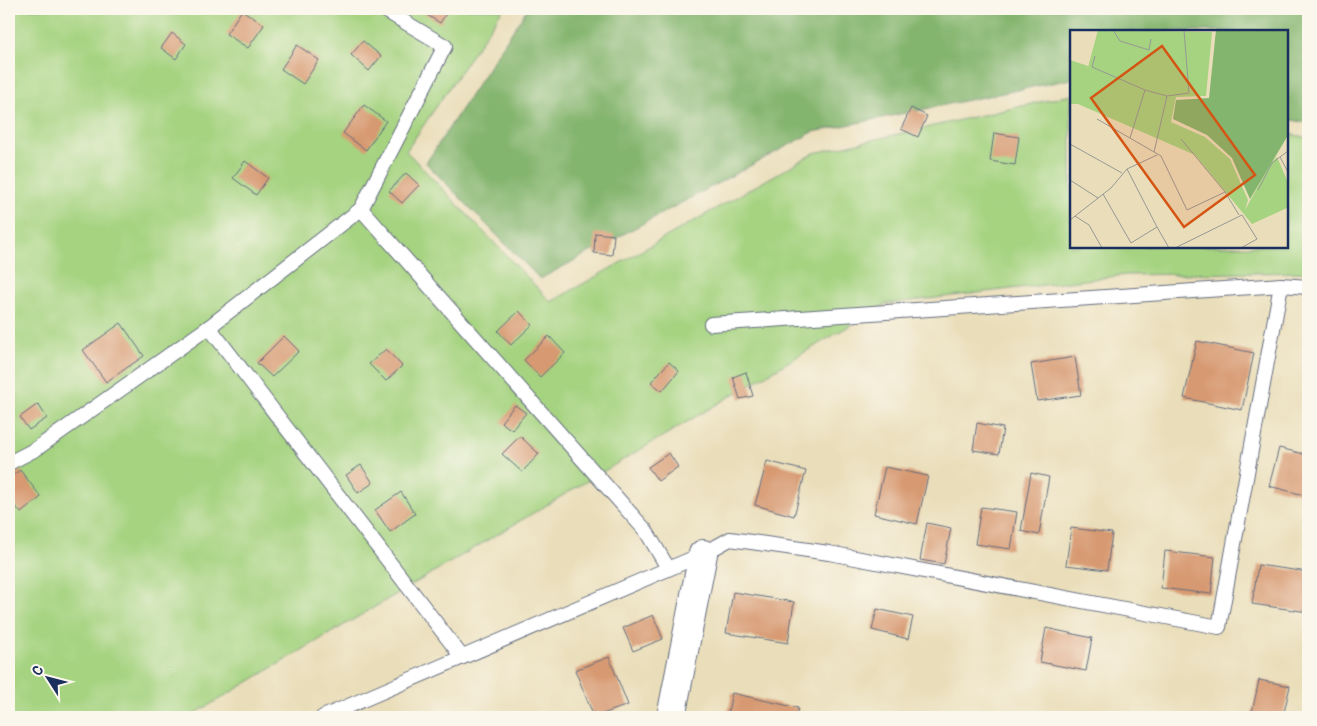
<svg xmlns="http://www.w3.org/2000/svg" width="1317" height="726" viewBox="0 0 1317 726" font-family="Pangolin,sans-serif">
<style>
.green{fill:#a5d380;stroke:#60816f}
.forest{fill:#84b56e;stroke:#507266}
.building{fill:#d79971}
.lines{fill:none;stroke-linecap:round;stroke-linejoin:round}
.service-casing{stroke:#636c7e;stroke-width:16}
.minor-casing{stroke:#636c7e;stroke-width:30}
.service{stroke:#fff;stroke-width:14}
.minor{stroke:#fff;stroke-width:28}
.inset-road{fill:none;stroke:#979895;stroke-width:1}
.view{fill:#d45514;fill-opacity:0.15;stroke:#d45514;stroke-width:2.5}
.inset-edge{fill:none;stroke:#1b2f5e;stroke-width:2.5}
</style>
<rect width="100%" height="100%" fill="#fbf7ec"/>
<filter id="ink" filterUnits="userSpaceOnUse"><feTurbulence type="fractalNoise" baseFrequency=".02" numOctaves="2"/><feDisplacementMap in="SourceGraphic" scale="10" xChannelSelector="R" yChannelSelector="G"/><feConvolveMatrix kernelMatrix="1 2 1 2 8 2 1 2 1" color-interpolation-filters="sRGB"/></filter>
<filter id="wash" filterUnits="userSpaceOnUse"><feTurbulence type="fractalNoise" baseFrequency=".0096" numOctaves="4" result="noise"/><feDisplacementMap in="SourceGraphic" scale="20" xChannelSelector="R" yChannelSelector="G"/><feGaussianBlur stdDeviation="1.12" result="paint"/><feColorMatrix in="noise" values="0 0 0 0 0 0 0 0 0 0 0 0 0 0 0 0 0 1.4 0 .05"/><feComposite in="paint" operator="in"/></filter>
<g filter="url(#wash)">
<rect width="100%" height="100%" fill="#eadeba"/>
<polygon class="green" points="9,9 503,9 406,151 551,302 814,153 1071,95 1071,246 1286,246 1286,133 1308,138 1308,272 1126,275 886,304 189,717 9,717"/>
<polygon class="forest" points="527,9 1308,9 1308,123 1286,119 1286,31 1071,31 1071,79 813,132 540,279 426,163"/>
<g id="blocks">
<g class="building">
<polygon points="420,9 449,9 440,23 419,10"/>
<polygon points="242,10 264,25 248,48 226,34"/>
<polygon points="172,33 186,44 176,59 161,48"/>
<polygon points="363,41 381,56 369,71 351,55"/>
<polygon points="297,45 319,60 303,84 281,69"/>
<polygon points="364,105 386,121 366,150 343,133"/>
<polygon points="911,108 927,116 918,137 901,129"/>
<polygon points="994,133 1019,137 1015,165 990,161"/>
<polygon points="245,161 268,178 256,195 233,178"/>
<polygon points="406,173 419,185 402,203 389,191"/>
<polygon points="595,233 614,235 612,255 594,253"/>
<polygon points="519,311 532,325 511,345 498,331"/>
<polygon points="121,323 144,356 106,382 83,350"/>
<polygon points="284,336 299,351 272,377 257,363"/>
<polygon points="549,336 565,353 540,377 524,360"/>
<polygon points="1197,341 1254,353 1242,410 1184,398"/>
<polygon points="386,349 402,366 386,381 369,364"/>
<polygon points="1075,357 1081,395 1037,401 1031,364"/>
<polygon points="669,362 679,371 662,391 651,382"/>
<polygon points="746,372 753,396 740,399 733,377"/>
<polygon points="38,404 47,418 29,430 20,417"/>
<polygon points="515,405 526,413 512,430 501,422"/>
<polygon points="977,423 1003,428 999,454 973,450"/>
<polygon points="520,436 539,454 522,472 502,454"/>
<polygon points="1279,448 1308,455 1308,496 1269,486"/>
<polygon points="669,453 678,467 658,481 648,467"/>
<polygon points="767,461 806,471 794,516 755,505"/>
<polygon points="361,465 373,483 358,493 346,475"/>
<polygon points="885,467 928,476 917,524 874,514"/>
<polygon points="20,470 41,497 21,513 9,498 9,478"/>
<polygon points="1031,473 1049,477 1039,535 1021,531"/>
<polygon points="401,492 415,514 390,532 375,510"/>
<polygon points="981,507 1017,512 1011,549 975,544"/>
<polygon points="927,523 951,528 944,564 920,560"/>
<polygon points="1071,528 1112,533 1107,570 1066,565"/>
<polygon points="1165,551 1215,557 1211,594 1161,588"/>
<polygon points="1258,565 1308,572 1308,612 1252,604"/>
<polygon points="733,592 794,602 788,643 726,633"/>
<polygon points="877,609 913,617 908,639 872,630"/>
<polygon points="653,615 663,639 633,651 623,628"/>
<polygon points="1046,628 1092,638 1086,671 1040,662"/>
<polygon points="609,657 628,705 594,717 575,670"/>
<polygon points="1259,680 1290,686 1283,717 1251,717"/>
<polygon points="732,693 798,708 796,717 727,717"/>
</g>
</g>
</g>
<g filter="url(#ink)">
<use href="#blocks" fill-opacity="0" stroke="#636c7e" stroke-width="1"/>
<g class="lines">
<g class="service-casing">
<g id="service">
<polyline points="383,9 445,46 361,209 646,531 668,568"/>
<polyline points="361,209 209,327 462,657"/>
<polyline points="711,324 1281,285"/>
<polyline points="9,463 36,449 209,327"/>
<polyline points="323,717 703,554 730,539 829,553 1219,627 1281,285 1308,287"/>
</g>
</g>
<g class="minor-casing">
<polyline id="minor" points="671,717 703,554"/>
</g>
<use href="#service" class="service"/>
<use href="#minor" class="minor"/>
</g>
</g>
<g transform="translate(1070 30)">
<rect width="218" height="218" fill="#eadeba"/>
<path d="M28,0L142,2L136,66L106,67L101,92L135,107L160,129L178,170L175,180L201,133L207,127L217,150V178L182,194L125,125L8,74H0V30L18,36L17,41Z" fill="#a5d380"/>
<path d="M146,0H217V107L180,169L162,128L137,105L103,89L106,70L139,68Z" fill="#84b56e"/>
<path class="inset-road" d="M43,0L50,11L79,20L81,9M25,26L22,37L75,60M27,89L91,126L117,180L155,162L169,185M60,108L75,60L97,66M111,109L155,162M0,114L52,143M84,122L97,66L119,63L114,0M210,127L218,142M57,139L87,197M0,150L28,168M188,160L202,133L218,121M33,164L61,213L87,197L99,218M5,186L19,195L32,218M0,190L41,158L57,139L87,125M105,218L172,185L187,209L171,218"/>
<path class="view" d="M92,16L185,145L114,197L21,68Z"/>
<rect width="218" height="218" class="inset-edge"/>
</g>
<rect width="1317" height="726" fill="none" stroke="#fbf7ec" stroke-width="30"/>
<g transform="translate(48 678) rotate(306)" stroke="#fbf7ec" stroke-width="4" paint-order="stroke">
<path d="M0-4L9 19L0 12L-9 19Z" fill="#1b2f5e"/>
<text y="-8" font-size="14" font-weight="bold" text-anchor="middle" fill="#1b2f5e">С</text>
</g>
</svg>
